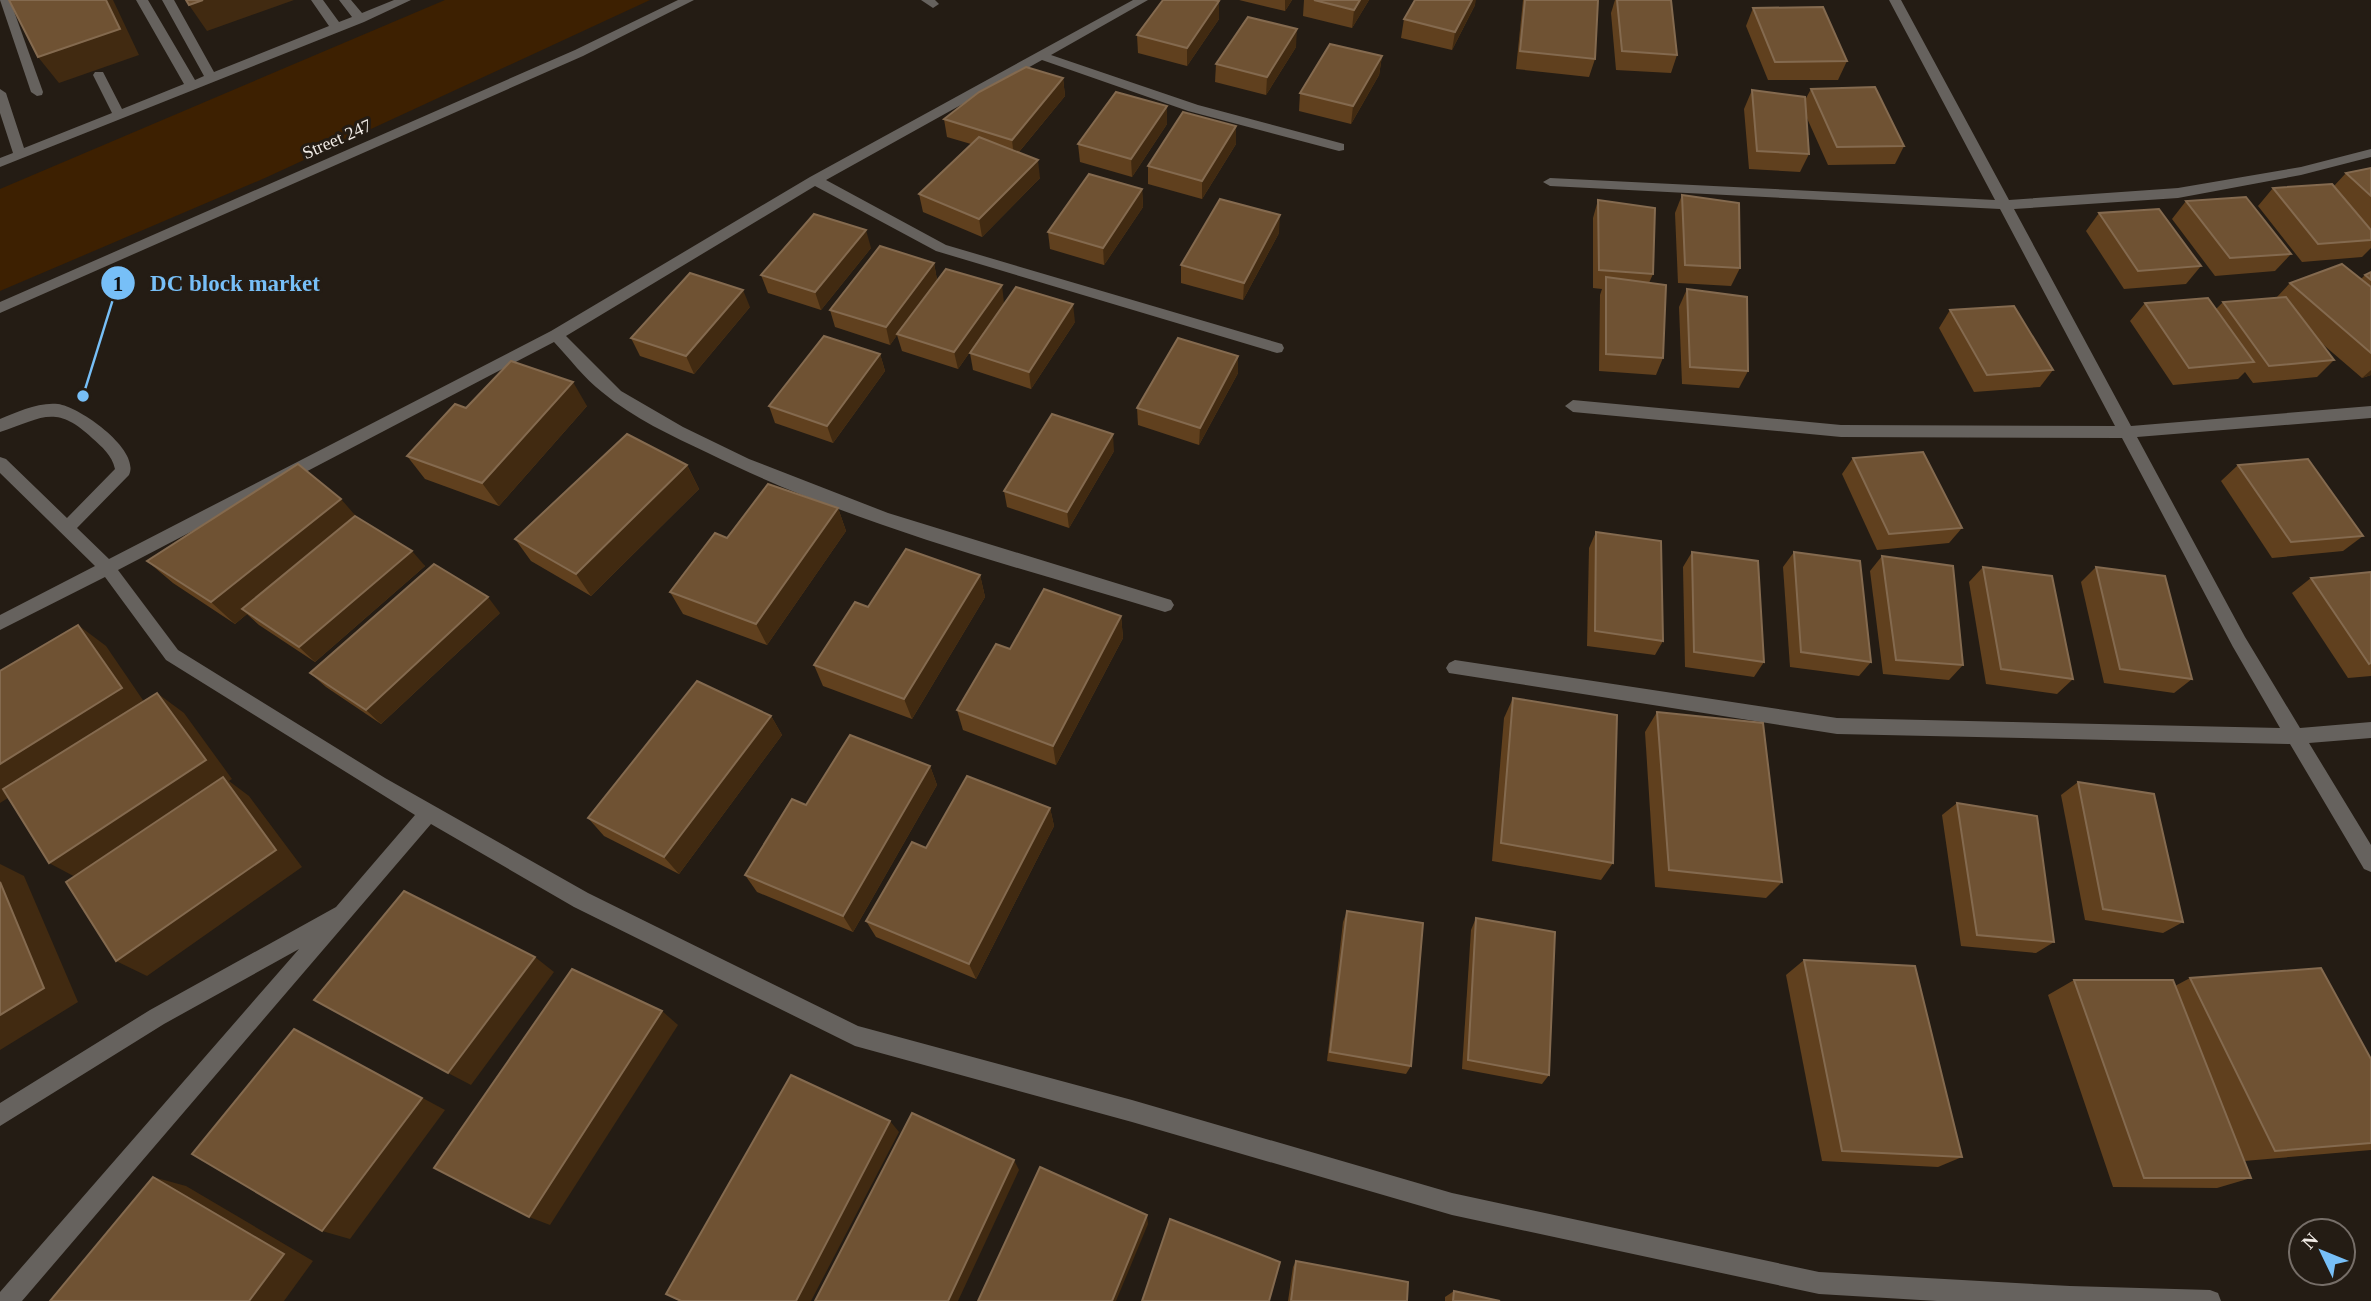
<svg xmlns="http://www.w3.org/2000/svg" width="2371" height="1301" viewBox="0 0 2371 1301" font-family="'Times New Roman',serif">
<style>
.green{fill:#3d2001}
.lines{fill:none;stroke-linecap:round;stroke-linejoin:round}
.minor{fill:#66625e;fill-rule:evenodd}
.wall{fill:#60401e}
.shaded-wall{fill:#412a11}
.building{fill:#6f5233;stroke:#846a4f;stroke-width:2}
.labels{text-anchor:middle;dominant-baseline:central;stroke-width:6;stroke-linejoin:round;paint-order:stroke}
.far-street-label{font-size:18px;fill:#f0eae5;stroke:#241c14}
.leader{fill:none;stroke:#77bff7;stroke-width:2.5}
.callout-dot{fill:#77bff7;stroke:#241c14;stroke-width:2.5}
.mark-label{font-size:21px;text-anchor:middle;font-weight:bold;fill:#111}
.callout-label{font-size:23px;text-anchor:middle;font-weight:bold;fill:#77bff7;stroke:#241c14;stroke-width:6;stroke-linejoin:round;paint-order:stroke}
</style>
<rect width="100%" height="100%" fill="#241c14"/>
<polygon class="green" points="445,0 650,0 265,178 0,291 0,189"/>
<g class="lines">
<g class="minor">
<polygon points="0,0 10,0 43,92 42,95 37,96 31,92"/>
<polygon points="136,0 148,0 195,80 204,76 162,0 174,0 214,72 329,26 311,0 323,0 339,22 352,17 339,0 351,0 362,13 394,0 411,0 364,22 0,167 0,158 13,153 0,113 0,89 6,93 24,148 112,113 93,75 95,72 103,72 122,109 184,84"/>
<polygon points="678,0 694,0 583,56 0,313 0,302 575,50"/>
<polygon points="921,0 935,0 939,4 933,8"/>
<path d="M1133,0H1148L1051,55L1198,105L1344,144V150L1339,151L1188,111L1042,60L826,180L946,245L1282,344L1284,348L1282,352L1277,353L936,251L815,186L566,336L621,391L683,427L749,459L888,513L1171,600L1174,605L1171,610L1165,612C1011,565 853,525 708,453C672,436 633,418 602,392C584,378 570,359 554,342L118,570L178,650L385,778L588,893L858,1026L1132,1100L1452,1193L1819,1272L2070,1286L2210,1290L2218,1293L2221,1301H1937L1819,1294L1452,1215L1132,1122L855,1046L574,907L431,824L22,1301H0V1292L299,949L164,1024L0,1126V1103L150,1010L336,907L415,815L166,660L105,577L0,630V615L95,566L0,473V457L6,459L67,518L115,469C112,455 102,447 92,438C55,403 41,419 0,432V419C17,412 38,402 58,404C80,407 141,450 129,475L77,528L109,559L551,331L810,177Z"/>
<polygon points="1889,0 1901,0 2009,200 2178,188 2301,167 2371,149 2371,157 2301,175 2178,198 2014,209 2131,426 2371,406 2371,418 2137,437 2245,637 2300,728 2371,722 2371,738 2309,743 2371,845 2371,872 2364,869 2290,744 1837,734 1449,673 1446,668 1449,663 1455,660 1837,718 2280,728 2233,647 2122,438 1841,437 1573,412 1565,406 1573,400 1841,425 2115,426 2000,209 1550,186 1543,182 1550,178 1995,200"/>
</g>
</g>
<g class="wall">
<polygon points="1239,0 1292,0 1285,11"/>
<polygon points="1304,0 1369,0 1352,28 1303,16"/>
<polygon points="1523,0 1598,0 1595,59 1589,77 1516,69"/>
<polygon points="1615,0 1671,0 1677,55 1671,73 1616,70 1611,13"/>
<polygon points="1219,1 1219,19 1187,66 1138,53 1137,35"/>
<polygon points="1475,5 1452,50 1401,38 1404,19"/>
<polygon points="1753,8 1847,61 1838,80 1768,80 1746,26"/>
<polygon points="1296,47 1266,95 1215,82 1216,64"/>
<polygon points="1382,56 1379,75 1351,124 1299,111 1300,93"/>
<polygon points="1063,78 1065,96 1019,152 1040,178 982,237 923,212 919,194 971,144 947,137 944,119"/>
<polygon points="1811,89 1904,146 1895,164 1828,165 1806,116 1809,154 1800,172 1749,169 1744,109 1752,90 1805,100"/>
<polygon points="1167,106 1167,124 1132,177 1080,162 1078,144"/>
<polygon points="1236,126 1236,144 1202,199 1148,184 1148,166"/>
<polygon points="2371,168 2371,248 2362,257 2302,262 2258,206 2273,188 2334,186 2346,173"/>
<polygon points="1142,189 1143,207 1104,265 1050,249 1048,232"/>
<polygon points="1682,195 1740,268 1731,286 1678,283 1675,213"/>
<polygon points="1598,200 1653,274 1649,283 1663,358 1656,375 1599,371 1600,295 1602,289 1593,288 1593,218"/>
<polygon points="2186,201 2291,254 2275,271 2215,276 2172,219"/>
<polygon points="2099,213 2201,266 2186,284 2124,289 2086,231"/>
<polygon points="1279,233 1243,300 1181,283 1181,265"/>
<polygon points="871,248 821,310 768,293 761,275"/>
<polygon points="934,263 937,280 1004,303 958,369 902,351 897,335 890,345 835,327 830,310"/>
<polygon points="2371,272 2371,375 2362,378 2319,341 2334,360 2317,377 2253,383 2245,372 2238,379 2173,385 2130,321 2145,303 2216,309 2223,302 2276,298 2290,283 2361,279 2365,275"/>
<polygon points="1687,289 1748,371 1739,388 1682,384 1679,307"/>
<polygon points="750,307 694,374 640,356 631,338"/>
<polygon points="1950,310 2053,370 2040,387 1974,392 1939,328"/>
<polygon points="1075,322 1031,389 973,370 970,353"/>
<polygon points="880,354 885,371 833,443 775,423 769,406"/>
<polygon points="1238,356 1238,373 1199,445 1138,425 1137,408"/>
<polygon points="587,406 499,506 425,479 407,456 466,408"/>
<polygon points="1114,451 1069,528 1007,507 1004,491"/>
<polygon points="1853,458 1962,528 1949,543 1877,550 1842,474"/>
<polygon points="687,465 699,489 591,596 531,561 515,539"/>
<polygon points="2238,465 2363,536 2343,551 2272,558 2221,481"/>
<polygon points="838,508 846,531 767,645 683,614 670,592 727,538"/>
<polygon points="356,517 425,566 315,662 259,625 247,614 235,624 173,583 147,561"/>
<polygon points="1596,532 1663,641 1655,655 1587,646 1589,548"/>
<polygon points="1692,552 1764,662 1754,677 1685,667 1683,567"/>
<polygon points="1794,552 1871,662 1859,676 1790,667 1783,567"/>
<polygon points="1882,556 1963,665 1949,680 1883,674 1870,571"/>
<polygon points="1983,567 2073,679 2057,694 1986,684 1969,582"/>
<polygon points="2096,567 2192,679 2174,693 2104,683 2081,582"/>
<polygon points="2371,572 2371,676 2348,678 2292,593 2311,578"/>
<polygon points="980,575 985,597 912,719 823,686 814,665 868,607"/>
<polygon points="500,613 381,724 326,687 310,673"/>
<polygon points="1121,616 1123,638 1056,765 963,730 957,710 1010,649"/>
<polygon points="1513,698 1613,863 1601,880 1492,861 1504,718"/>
<polygon points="1657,712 1782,882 1766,898 1655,887 1645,732"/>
<polygon points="771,716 782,735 679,874 604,836 588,818"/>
<polygon points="930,766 937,785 853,932 757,892 745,875 806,805"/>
<polygon points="2078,782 2183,922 2163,933 2085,920 2061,795"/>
<polygon points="1957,803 2054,942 2036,953 1961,946 1942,815"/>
<polygon points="1050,808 1054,826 976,979 876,937 866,921"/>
<polygon points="1347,911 1411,1066 1406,1074 1327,1061 1343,922"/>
<polygon points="1476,918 1549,1075 1542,1084 1462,1069 1471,930"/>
<polygon points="1804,960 1962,1157 1938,1167 1822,1161 1786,975"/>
<polygon points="2190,978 2371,1059 2371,1150 2244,1161 2251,1178 2217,1188 2113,1187 2048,995 2074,980 2175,986"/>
<polygon points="1296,1261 1407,1301 1288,1301 1293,1267"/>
<polygon points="1454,1291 1500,1301 1445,1301 1445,1297"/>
</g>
<g class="shaded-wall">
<polygon points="106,0 113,0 139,55 59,83 38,57"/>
<polygon points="203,0 294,0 207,31 189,5"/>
<polygon points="1285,0 1292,0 1285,11"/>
<polygon points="1360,0 1369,0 1352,28 1354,10"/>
<polygon points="1472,0 1476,0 1475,5 1452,50 1455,32"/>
<polygon points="1219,1 1219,19 1187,66 1187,48"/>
<polygon points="1297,29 1296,47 1266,95 1267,77"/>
<polygon points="1382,56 1379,75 1351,124 1353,106"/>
<polygon points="1063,78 1065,96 1014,158 1012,140"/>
<polygon points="1167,106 1167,124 1132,177 1131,159"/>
<polygon points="1236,126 1236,144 1202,199 1202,181"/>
<polygon points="1038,160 1040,178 982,237 979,219"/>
<polygon points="1142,189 1143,207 1104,265 1103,248"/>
<polygon points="1280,215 1279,233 1243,300 1244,283"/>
<polygon points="866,230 871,248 821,310 815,292"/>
<polygon points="934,263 937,280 890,345 886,327"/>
<polygon points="1002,285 1004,303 958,369 954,352"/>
<polygon points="743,290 750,307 694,374 686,356"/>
<polygon points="1073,304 1075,322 1031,389 1029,372"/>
<polygon points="880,354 885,371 833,443 827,426"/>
<polygon points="1238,356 1238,373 1199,445 1200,428"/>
<polygon points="2371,370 2371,375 2362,378"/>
<polygon points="573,382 587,406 499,506 482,483"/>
<polygon points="1113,434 1114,451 1069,528 1067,512"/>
<polygon points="687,465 699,489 591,596 576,574"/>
<polygon points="341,499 361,522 242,609 247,614 235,624 211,602"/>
<polygon points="838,508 846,531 767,645 756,624"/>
<polygon points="412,551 425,566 315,662 299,647"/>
<polygon points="980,575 985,597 912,719 904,699"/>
<polygon points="488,597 500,613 381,724 366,710"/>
<polygon points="1121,616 1123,638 1056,765 1053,746"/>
<polygon points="78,625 106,646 149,709 0,803 0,764"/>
<polygon points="157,693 184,713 232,779 229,781 249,796 302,867 147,976 116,961 81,880 49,863"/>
<polygon points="771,716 782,735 679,874 664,857"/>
<polygon points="930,766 937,785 853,932 843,916"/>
<polygon points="1050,808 1054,826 976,979 969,964"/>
<polygon points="0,864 24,876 78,1002 0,1050"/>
<polygon points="535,957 554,972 471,1085 448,1073"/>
<polygon points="662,1011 678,1025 550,1225 529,1217"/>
<polygon points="294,1029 445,1110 350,1239 322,1231"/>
<polygon points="890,1121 899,1132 811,1301 796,1301"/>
<polygon points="1014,1160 1019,1170 958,1301 948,1301"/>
<polygon points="153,1177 186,1186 313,1261 284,1301 249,1301"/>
<polygon points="1147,1215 1148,1224 1116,1301 1112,1301"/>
</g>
<g class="building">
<polygon points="9,0 106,0 120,29 38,57"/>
<polygon points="186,0 203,0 189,5"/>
<polygon points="1163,0 1214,0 1219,1 1187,48 1137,35"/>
<polygon points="1314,0 1360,0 1354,10"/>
<polygon points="1415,0 1472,0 1455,32 1404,19"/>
<polygon points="1525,0 1598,0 1595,59 1520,51"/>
<polygon points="1617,0 1671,0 1677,55 1622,51"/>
<polygon points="1823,7 1847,61 1775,62 1753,8"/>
<polygon points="1248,17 1297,29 1267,77 1216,64"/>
<polygon points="1330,44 1382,56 1353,106 1300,93"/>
<polygon points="1026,67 1063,78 1012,140 944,119 979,92"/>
<polygon points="1875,87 1904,146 1837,147 1811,89"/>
<polygon points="1752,90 1805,97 1809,154 1757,151"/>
<polygon points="1116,92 1167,106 1131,159 1078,144"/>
<polygon points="1183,112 1236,126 1202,181 1148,166"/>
<polygon points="979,137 1038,160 979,219 919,194"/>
<polygon points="2371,168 2371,196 2346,173"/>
<polygon points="1089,174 1142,189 1103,248 1048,232"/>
<polygon points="2332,184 2371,230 2371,240 2318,244 2273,188"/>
<polygon points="1682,195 1739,203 1740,268 1685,265"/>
<polygon points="2246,197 2291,254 2230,258 2186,201"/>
<polygon points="1220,199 1280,215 1244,283 1181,265"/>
<polygon points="1598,200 1655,208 1653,274 1599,270"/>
<polygon points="2159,209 2201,266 2138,271 2099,213"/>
<polygon points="814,214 866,230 815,292 761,275"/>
<polygon points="880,246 934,263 886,327 830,310"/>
<polygon points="2342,264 2371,287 2371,353 2290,283"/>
<polygon points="946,269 1002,285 954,352 897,334"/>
<polygon points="2371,272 2371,280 2365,275"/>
<polygon points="690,273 743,290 686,356 631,338"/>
<polygon points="1606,277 1666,285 1663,358 1606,354"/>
<polygon points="1016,287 1073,304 1029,372 970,353"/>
<polygon points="1687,289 1747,297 1748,371 1690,367"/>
<polygon points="2286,297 2334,360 2269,366 2223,302"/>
<polygon points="2208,298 2254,362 2189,368 2145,303"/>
<polygon points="2014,306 2053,370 1987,375 1950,310"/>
<polygon points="824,336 880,354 827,426 769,406"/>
<polygon points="1178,338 1238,356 1200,428 1137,408"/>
<polygon points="511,361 573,382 482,483 407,456 455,404 466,408"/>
<polygon points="1052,414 1113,434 1067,512 1004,491"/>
<polygon points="627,434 687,465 576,574 515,539"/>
<polygon points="1923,452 1962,528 1889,534 1853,458"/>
<polygon points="2308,459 2363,536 2291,542 2238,465"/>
<polygon points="298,464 341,499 211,602 147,561"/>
<polygon points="768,484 838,508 756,624 670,592 715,533 727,538"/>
<polygon points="355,516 412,551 299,647 242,609"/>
<polygon points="1596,532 1661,541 1663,641 1595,631"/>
<polygon points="906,549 980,575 904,699 814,665 855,602 868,607"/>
<polygon points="1692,552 1758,561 1764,662 1694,652"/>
<polygon points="1794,552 1860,561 1871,662 1801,652"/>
<polygon points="1882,556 1953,566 1963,665 1896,660"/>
<polygon points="434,564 488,597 366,710 310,673"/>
<polygon points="1983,567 2052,576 2073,679 2001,669"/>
<polygon points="2096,567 2165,576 2192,679 2120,669"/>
<polygon points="2371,572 2371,663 2369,664 2311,578"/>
<polygon points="1044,589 1121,616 1053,746 957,710 996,644 1010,649"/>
<polygon points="78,625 122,688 0,764 0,671"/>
<polygon points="697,681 771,716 664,857 588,818"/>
<polygon points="157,693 206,760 49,863 3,789"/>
<polygon points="1513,698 1617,715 1613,863 1501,843"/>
<polygon points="1657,712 1763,723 1782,882 1669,870"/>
<polygon points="850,735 930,766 843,916 745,875 792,799 806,805"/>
<polygon points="967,776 1050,808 969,964 866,921 912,842 926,848"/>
<polygon points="223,777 276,850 116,961 66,882"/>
<polygon points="2078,782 2154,794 2183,922 2103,909"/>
<polygon points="1957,803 2037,816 2054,942 1977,935"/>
<polygon points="0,882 44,988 0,1015"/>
<polygon points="404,891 535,957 448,1073 314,1000"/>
<polygon points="1347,911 1423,923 1411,1066 1330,1052"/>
<polygon points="1476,918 1555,932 1549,1075 1468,1060"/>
<polygon points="1804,960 1915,966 1962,1157 1842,1151"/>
<polygon points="2321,968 2371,1059 2371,1143 2275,1151 2190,978"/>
<polygon points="572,969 662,1011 529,1217 434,1168"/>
<polygon points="2074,980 2173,980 2251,1178 2144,1178"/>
<polygon points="294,1029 422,1098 322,1231 192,1154"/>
<polygon points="791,1075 890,1121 796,1301 681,1301 666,1294"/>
<polygon points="912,1113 1014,1160 948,1301 815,1301"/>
<polygon points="1040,1167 1147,1215 1112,1301 978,1301"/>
<polygon points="153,1177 284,1254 249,1301 50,1301"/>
<polygon points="1170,1219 1280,1262 1269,1301 1142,1301"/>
<polygon points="1296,1261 1408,1282 1407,1301 1291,1301"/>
<polygon points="1454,1291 1500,1301 1453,1301"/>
</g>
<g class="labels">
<g class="far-street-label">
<text transform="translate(337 139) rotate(-24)">Street 247</text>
</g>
</g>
<path class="leader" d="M83 396L118 283"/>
<g class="callout-dot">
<circle cx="83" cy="396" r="7"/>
<circle cx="118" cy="283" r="18"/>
</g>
<g class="mark-label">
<text x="118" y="291">1</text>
</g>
<g class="callout-label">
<text x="235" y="291">DC block market</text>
</g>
<g transform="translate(2322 1252) rotate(313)"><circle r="33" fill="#241c14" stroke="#766e68" stroke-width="2"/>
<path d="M0-5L12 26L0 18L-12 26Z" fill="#77bff7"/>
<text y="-10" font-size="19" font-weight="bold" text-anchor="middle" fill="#f0eae5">N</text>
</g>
</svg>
